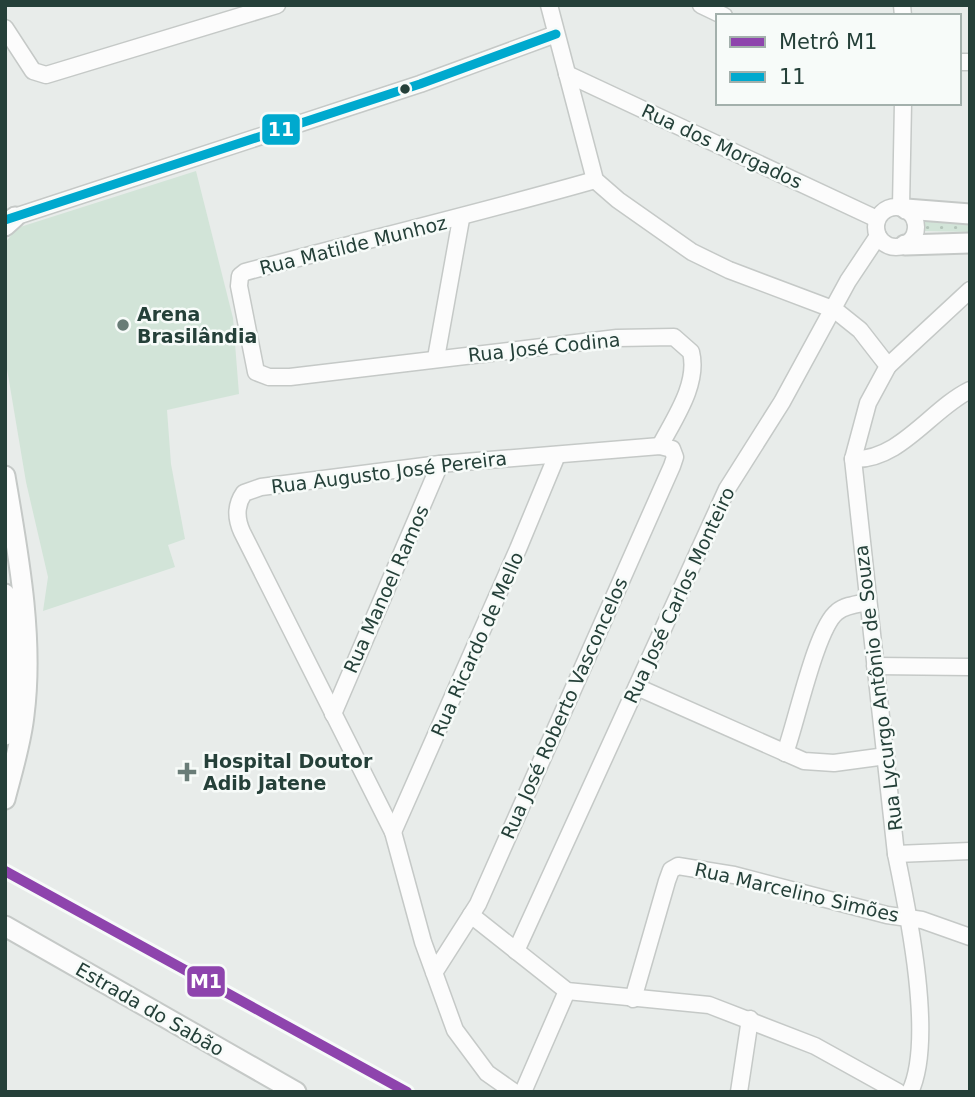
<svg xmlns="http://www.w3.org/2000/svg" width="975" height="1097" viewBox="0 0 975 1097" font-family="'DejaVu Sans',sans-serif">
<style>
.green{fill:url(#green-dots)}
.pitch{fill:#d2e4d8}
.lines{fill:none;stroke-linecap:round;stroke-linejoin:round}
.minor-casing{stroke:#c5c9c7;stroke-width:19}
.tertiary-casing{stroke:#c5c9c7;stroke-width:23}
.minor{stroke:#fcfcfc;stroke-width:16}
.tertiary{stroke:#fcfcfc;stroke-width:19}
.bus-1-casing{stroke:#f7fbf9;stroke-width:14}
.bus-1{stroke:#00a9ce;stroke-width:9}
.metro-1-casing{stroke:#f7fbf9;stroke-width:16}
.metro-1{stroke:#8e44ad;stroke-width:10}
.bus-dot{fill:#254039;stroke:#f7fbf9;stroke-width:2.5}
.poi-dot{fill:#697c77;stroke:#f7fbf9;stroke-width:2.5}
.labels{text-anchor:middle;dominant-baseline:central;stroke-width:5;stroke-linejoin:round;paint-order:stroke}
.street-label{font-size:19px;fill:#254039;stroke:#f7fbf9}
.poi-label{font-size:19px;font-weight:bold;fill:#254039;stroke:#f7fbf9;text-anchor:start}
.line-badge{stroke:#f7fbf9;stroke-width:2.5}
.badge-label{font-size:19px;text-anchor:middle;font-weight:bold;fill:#fff}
</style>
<defs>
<pattern id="green-dots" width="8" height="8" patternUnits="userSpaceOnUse" patternTransform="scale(1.75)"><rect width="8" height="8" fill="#d2e4d8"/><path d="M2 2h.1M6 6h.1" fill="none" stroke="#b4c5ba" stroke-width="1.8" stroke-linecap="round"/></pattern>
</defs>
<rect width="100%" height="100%" fill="#e8ecea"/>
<polygon class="green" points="923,219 970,220 970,232 923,231"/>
<polygon class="pitch" points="196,171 233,318 239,394 167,410 171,464 185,539 168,545 175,567 43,611 48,577 26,482 5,357 5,243 17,228"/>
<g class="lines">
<g class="minor-casing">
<g id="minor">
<path d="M549,5L595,180L618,200L692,252L729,270L835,310L860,330L888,366L868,403L853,459L896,854C908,912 935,1040 910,1092"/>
<polyline points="701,5 724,16"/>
<polyline points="902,5 903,16"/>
<polyline points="5,28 33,71 46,75 277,5"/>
<polyline points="959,62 970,62"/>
<polyline points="567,74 877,219"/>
<path d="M595,180C479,213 362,241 245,272L240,276L239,286L256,372L269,377H290L617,338L674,337L691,352C699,384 674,419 660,446"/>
<circle cx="896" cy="227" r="20"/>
<polyline points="901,207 903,103"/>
<polyline points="5,220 420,84 556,34"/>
<polyline points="436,358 461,219"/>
<polyline points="888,366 970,290"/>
<path d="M853,459C900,461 931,409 970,390"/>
<polyline points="875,666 970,667"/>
<polyline points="637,687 804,761 834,763 886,756"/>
<polyline points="333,714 440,464"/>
<path d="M785,753C796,724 816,628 837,612C845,605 858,604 868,602"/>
<polyline points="393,832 518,549 557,455"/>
<polyline points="896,854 970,851"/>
<polyline points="471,915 567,991 709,1005 815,1046 898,1092"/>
<polyline points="516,951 727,489 782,402 848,281 878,236"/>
<path d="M434,973L478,904L672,466L675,457L672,449L660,446L440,464L261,487L244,493C235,506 236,519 242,532L393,832L423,942L455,1030L487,1073L514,1092"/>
<polyline points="633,999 667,881 671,870 678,866 734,875 887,915 922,920 970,937"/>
<polyline points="523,1092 567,991"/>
<polyline points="739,1092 750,1019"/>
</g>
</g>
<g class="tertiary-casing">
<g id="tertiary">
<polyline points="906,209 970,214"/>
<polyline points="5,226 15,217"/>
<polyline points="905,245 970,243"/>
<path d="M5,476C18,553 34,637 24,715C21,743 12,772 5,799"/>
<path d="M5,594C11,641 17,688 5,735"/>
<polyline points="5,926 296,1092"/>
</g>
</g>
<use href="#minor" class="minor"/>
<use href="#tertiary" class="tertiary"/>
<g class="bus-1-casing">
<polyline id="bus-1" points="5,220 420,84 556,34"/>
</g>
<use href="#bus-1" class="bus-1"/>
<g class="metro-1-casing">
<polyline id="metro-1" points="5,871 407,1092"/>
</g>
<use href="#metro-1" class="metro-1"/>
</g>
<circle class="bus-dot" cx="405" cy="89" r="6"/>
<g class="poi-dot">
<circle cx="123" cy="325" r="7"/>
<path d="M183.5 761.5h7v7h7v7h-7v7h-7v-7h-7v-7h7z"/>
</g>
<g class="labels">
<g class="street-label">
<text transform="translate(722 146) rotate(25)">Rua dos Morgados</text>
<text transform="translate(353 245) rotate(-14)">Rua Matilde Munhoz</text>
<text transform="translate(544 347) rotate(-6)">Rua José Codina</text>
<text transform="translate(389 472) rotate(-7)">Rua Augusto José Pereira</text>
<text transform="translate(386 589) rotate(-66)">Rua Manoel Ramos</text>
<text transform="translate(679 595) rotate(-65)">Rua José Carlos Monteiro</text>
<text transform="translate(477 644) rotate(-66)">Rua Ricardo de Mello</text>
<text transform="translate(878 688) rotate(-97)">Rua Lycurgo Antônio de Souza</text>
<text transform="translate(564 708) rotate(-66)">Rua José Roberto Vasconcelos</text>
<text transform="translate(797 892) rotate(13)">Rua Marcelino Simões</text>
<text transform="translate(150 1009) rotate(30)">Estrada do Sabão</text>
</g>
<g class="poi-label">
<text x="137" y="314">Arena<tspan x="137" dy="22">Brasilândia</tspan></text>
<text x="203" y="761">Hospital Doutor<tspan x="203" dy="22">Adib Jatene</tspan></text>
</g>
</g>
<g class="line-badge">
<rect x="261" y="113" width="40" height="33" rx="7" fill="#00a9ce"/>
<rect x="186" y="965" width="40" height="33" rx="7" fill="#8e44ad"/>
</g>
<g class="badge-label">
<text x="281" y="136">11</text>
<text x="206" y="988">M1</text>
</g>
<rect width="975" height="1097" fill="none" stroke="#254039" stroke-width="14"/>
<rect x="716" y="14" width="245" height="91" fill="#f7fbf9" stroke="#a3b0ac" stroke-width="2"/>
<rect x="730" y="37" width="35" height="10" fill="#8e44ad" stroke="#a3b0ac" stroke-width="2"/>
<text x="779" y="49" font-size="21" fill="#254039">Metrô M1</text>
<rect x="730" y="72" width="35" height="10" fill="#00a9ce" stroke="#a3b0ac" stroke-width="2"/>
<text x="779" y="84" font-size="21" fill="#254039">11</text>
</svg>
